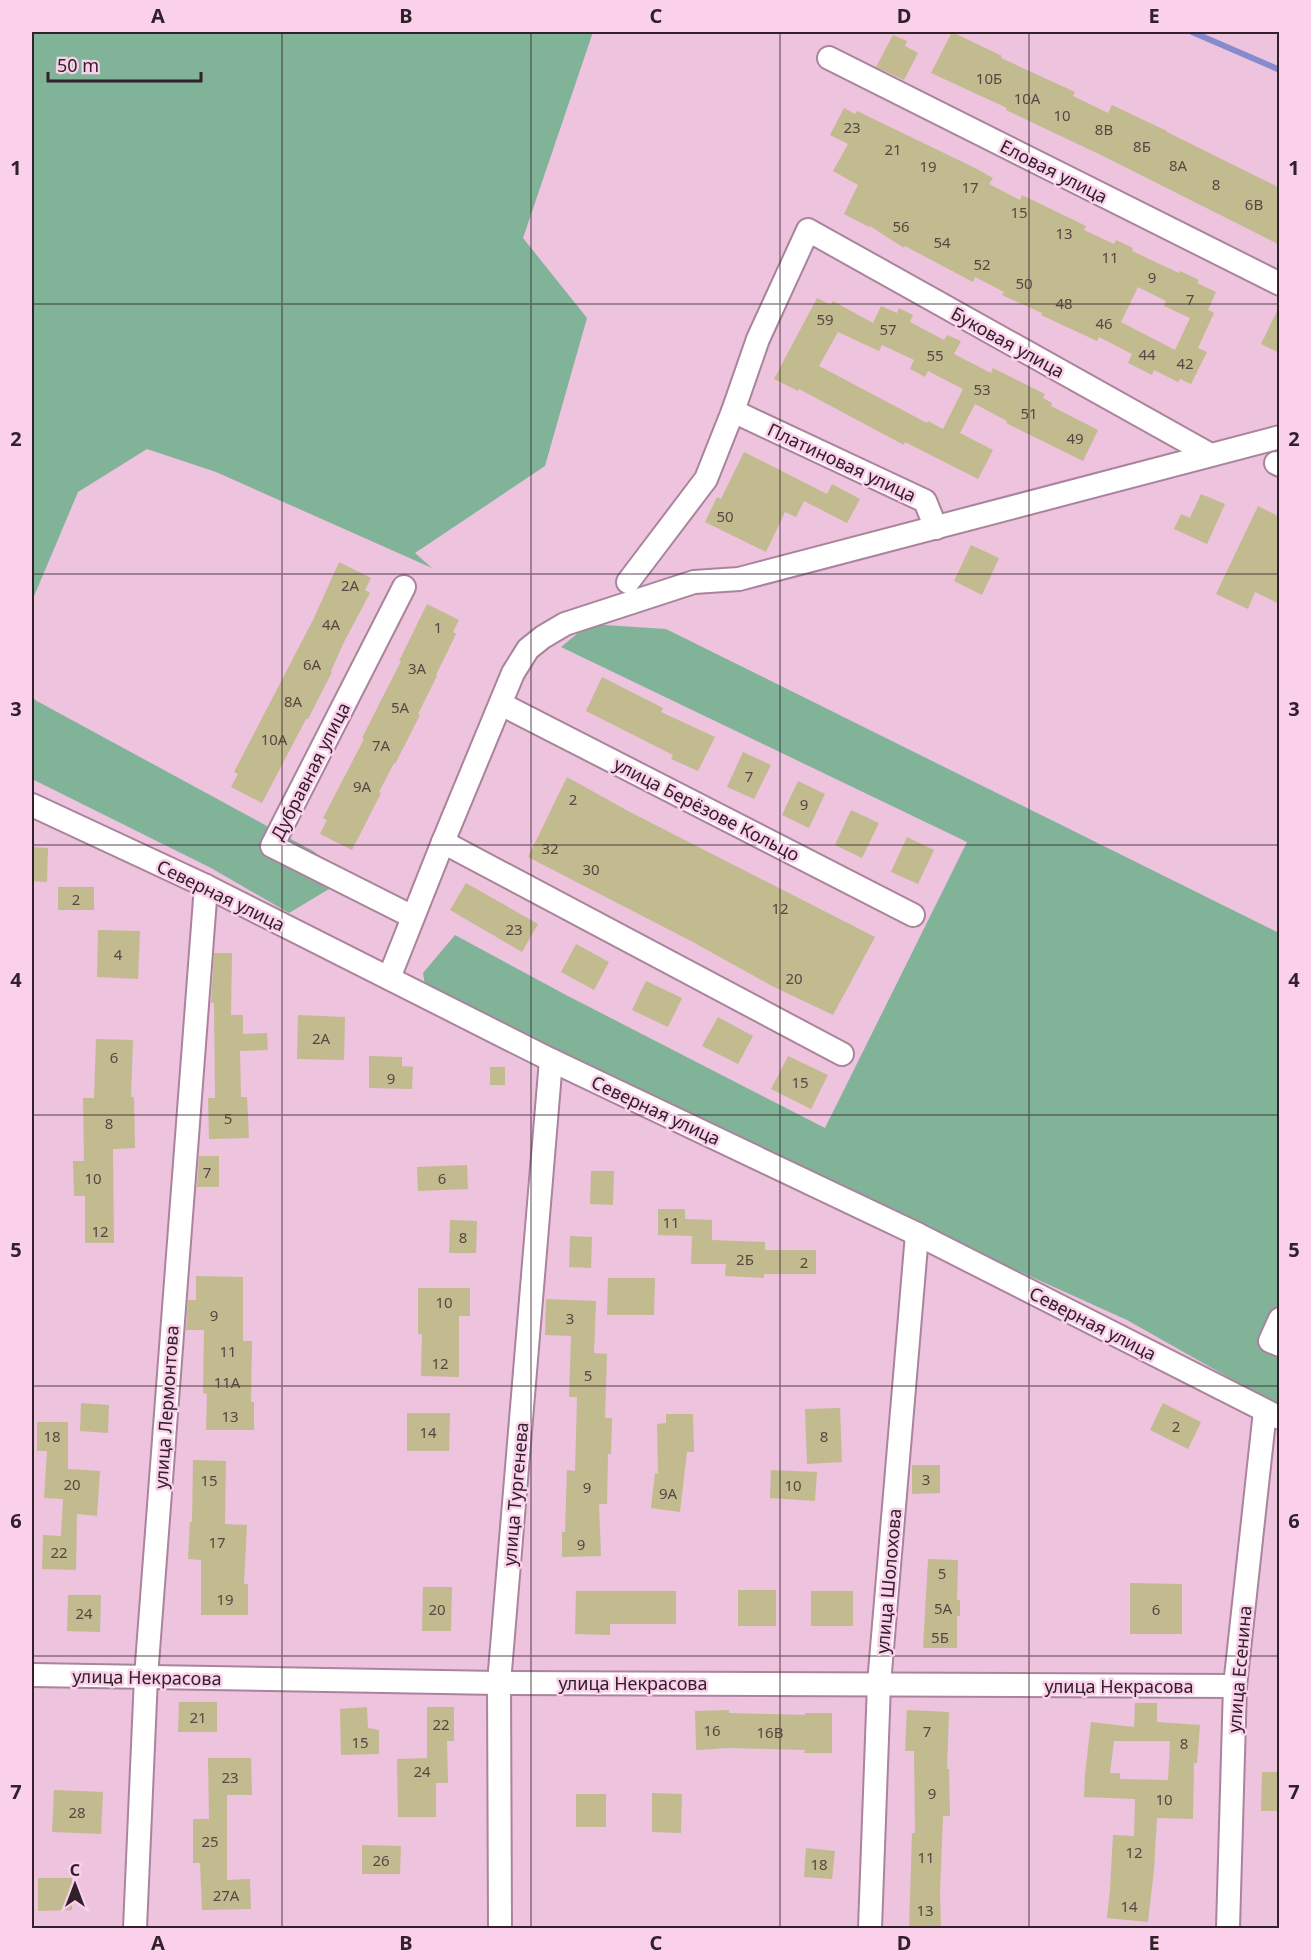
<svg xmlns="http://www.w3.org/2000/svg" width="1311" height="1960" viewBox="0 0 1311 1960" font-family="'Noto Sans',sans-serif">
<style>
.green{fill:#80b398}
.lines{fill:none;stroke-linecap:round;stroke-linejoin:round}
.stream{stroke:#878bce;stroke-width:6}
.building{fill:#c1bb8f;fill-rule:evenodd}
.minor-casing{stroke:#aa839c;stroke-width:26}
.minor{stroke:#fff;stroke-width:22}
.grid{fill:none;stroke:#31212b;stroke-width:1.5;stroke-opacity:0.55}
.labels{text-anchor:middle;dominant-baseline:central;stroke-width:5;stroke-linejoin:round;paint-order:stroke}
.number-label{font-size:15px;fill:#554844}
.street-label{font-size:18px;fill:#31212b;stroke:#fbd0ea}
.neatline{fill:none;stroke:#31212b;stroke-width:2}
.grid-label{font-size:20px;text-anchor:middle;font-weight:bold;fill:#31212b}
</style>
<rect width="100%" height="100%" fill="#edc3dd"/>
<g class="green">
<polygon points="32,32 593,32 523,238 587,318 545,466 415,553 432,568 216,472 147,449 78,492 32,601"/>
<polygon points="589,624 666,629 1279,933 1279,1406 1127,1320 551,1060 426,991 423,973 455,935 566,995 825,1128 967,842 561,647"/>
<polygon points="32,695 35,700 313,851 349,877 289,913 211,868 32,779"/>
</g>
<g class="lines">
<polyline class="stream" points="1192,32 1280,70"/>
</g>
<g class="building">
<polygon points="952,32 1002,56 1001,58 1075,92 1073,96 1108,113 1112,105 1167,131 1167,132 1280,188 1280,245 1103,156 1006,110 1007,108 931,73"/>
<polygon points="893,35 907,41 905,46 918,53 904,80 876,67"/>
<path d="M844,108L855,114L857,111L975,168L993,178L989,184L1020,200L1022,195L1086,226L1084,230L1114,244L1116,240L1133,248L1132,251L1179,273L1180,271L1199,280L1197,283L1216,292L1208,310L1214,313L1198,348L1207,352L1191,384L1180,379L1178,382L1154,370L1152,375L1128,363L1132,354L1099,337L1097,341L1041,315L1042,313L1002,295L1004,292L975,277L973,282L905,246L904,248L870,226L869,227L844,214L858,185L833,171L848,144L830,135ZM1138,287L1166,301L1164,306L1190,318L1175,350L1121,322Z"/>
<path d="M817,298L831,305L833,301L873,323L881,306L897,313L899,308L913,315L910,322L944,340L947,335L961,341L954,354L991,373L993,368L1045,394L1043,398L1052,403L1051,406L1098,430L1083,461L1006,423L1007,421L975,404L960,433L993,450L978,479L905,442L904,445L799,389L798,391L774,379ZM838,332L879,351L882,345L914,360L910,369L925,377L928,371L963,389L943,429L928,421L927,423L819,366Z"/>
<polygon points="1280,305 1280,353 1261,344"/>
<polygon points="744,452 827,494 832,484 860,499 847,523 804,501 796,517 785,512 766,552 705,522 717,497 721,499"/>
<polygon points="1201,494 1225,504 1207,544 1174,529 1181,514 1190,518"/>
<polygon points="1258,506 1280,517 1280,604 1255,592 1248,609 1216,594"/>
<polygon points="971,545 999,558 982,595 954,581"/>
<polygon points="339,562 371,578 365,590 370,593 344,642 331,671 332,672 308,719 306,719 262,803 231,787 238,774 234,772 314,618"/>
<polygon points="427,604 459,620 453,632 456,634 436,675 437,676 418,714 420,715 395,764 394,763 379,792 381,793 352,850 320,834 327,820 323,818 364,739 362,738 401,661 399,661"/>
<polygon points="602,677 663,708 661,712 715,737 698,771 671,759 673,755 586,711"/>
<polygon points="743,752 771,765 754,799 727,787"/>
<polygon points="567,777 628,811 875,937 833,1015 772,986 691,941 528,857"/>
<polygon points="798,781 825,794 809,828 782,815"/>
<polygon points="851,810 879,823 862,858 835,845"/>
<polygon points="907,837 934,850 918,884 891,872"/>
<polygon points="32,847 48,848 47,882 32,881"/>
<polygon points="466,883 538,924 522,952 450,910"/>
<rect x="58" y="887" width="36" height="23"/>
<polygon points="98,930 140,931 138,979 97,977"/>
<polygon points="576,944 609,962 594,990 561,972"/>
<polygon points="214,953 232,953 231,1015 243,1015 243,1034 267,1033 268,1050 240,1051 241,1097 247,1097 249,1138 209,1139 208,1098 215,1098 214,1003 211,1003"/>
<polygon points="646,981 682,998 668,1027 632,1010"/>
<polygon points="298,1015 345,1017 344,1060 297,1059"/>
<polygon points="718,1017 753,1036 738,1064 702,1046"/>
<polygon points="96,1039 133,1040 131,1097 134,1097 135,1148 113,1149 114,1243 85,1243 85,1196 74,1196 73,1161 84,1161 83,1098 94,1098"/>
<polygon points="369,1056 402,1057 402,1066 413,1067 412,1089 369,1088"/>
<polygon points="788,1056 828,1075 811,1109 771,1089"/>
<rect x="490" y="1067" width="15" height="18"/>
<polygon points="199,1156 219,1156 219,1187 197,1187"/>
<polygon points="467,1165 468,1189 418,1191 417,1167"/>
<polygon points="591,1171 614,1171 613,1205 590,1204"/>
<polygon points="658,1209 685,1209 685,1219 712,1220 712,1240 765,1242 765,1250 816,1250 816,1274 764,1274 764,1278 725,1276 726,1264 691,1264 692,1236 658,1235"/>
<polygon points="450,1220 477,1221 476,1253 449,1253"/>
<polygon points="570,1236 592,1237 591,1268 569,1267"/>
<polygon points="196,1276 243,1277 243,1341 252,1341 251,1402 254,1402 254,1430 206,1430 207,1394 203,1393 204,1330 186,1330 188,1300 196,1300"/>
<polygon points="608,1278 655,1278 654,1315 607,1315"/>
<polygon points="418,1288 470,1288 470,1316 459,1316 459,1377 421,1376 422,1334 418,1334"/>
<polygon points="546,1299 596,1301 594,1353 607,1354 605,1418 612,1418 611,1454 608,1454 607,1504 599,1504 601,1556 562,1557 562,1532 565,1532 567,1470 575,1471 577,1397 569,1397 571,1336 545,1335"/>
<polygon points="81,1403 109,1405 108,1433 80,1431"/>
<polygon points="1163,1403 1201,1422 1188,1449 1150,1430"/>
<polygon points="840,1408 842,1462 807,1464 805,1409"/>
<polygon points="407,1413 450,1413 449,1451 407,1451"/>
<polygon points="666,1414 693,1414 694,1452 687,1452 680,1512 651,1508 655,1473 658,1474 657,1424 666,1423"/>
<polygon points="37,1422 68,1422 68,1469 100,1471 97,1516 77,1514 76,1570 42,1569 43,1535 61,1536 63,1499 44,1498 47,1451 37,1451"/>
<polygon points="193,1460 226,1461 225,1524 247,1525 244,1584 248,1584 248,1615 201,1615 201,1560 188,1559 190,1522 192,1522"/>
<polygon points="912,1465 940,1465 940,1493 912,1494"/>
<polygon points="771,1470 817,1472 815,1501 770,1498"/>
<polygon points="928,1559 958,1560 957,1600 960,1600 960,1616 957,1616 957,1648 923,1648"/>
<polygon points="1130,1583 1182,1584 1182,1634 1130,1634"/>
<polygon points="423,1587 452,1587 451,1631 422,1631"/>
<rect x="738" y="1590" width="38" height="36"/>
<polygon points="576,1591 676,1591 676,1624 610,1624 610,1635 575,1634"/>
<rect x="811" y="1591" width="42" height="35"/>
<polygon points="68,1595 101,1595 100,1632 67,1631"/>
<polygon points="179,1702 217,1702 217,1732 178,1732"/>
<path d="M1135,1703H1157V1722L1200,1725L1197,1763H1194L1193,1819L1157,1818L1154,1869L1148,1922L1107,1918L1110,1890L1113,1835L1134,1836L1135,1799L1084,1797L1085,1774L1091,1722L1134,1727ZM1114,1741H1170L1168,1780L1120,1779V1773H1110Z"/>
<polygon points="367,1707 368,1728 379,1730 379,1754 341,1755 340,1709"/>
<polygon points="427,1707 454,1707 454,1741 447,1741 448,1783 436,1783 436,1817 398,1817 397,1759 427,1758"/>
<polygon points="729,1710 729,1713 805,1715 805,1713 832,1713 832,1753 804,1753 805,1750 730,1748 696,1750 695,1711"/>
<polygon points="907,1710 949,1712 947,1769 949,1769 950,1816 943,1816 940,1891 941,1929 909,1929 912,1833 915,1833 914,1751 905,1751"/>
<polygon points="208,1758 251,1758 252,1795 227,1795 227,1880 250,1879 251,1909 202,1910 200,1863 193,1863 193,1819 209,1819"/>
<polygon points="1262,1772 1280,1772 1280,1811 1261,1811"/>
<polygon points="54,1790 103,1792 101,1834 52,1832"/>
<polygon points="652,1793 682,1794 681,1833 652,1832"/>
<rect x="576" y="1794" width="30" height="33"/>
<polygon points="362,1845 401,1846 400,1874 362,1874"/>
<polygon points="806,1848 835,1851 832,1879 804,1877"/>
<polygon points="38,1878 72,1878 72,1910 38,1911"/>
</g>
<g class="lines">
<g class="minor-casing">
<g id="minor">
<polyline points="829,58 1280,284"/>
<polyline points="733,411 925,501 936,528"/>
<polyline points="1276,463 1280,465"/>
<polyline points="628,582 706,479 733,411 758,339 808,230 1209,454"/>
<polyline points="404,587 272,846 413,917"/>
<polyline points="501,704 913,915"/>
<polyline points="32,805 206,886 551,1060 917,1234 1280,1418"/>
<polyline points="443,842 842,1054"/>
<polyline points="389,978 443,842 513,673 528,649 543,637 565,624 694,582 739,579 1280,437"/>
<polyline points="1280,1319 1270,1341 1280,1345"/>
<polyline points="32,1675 499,1683 1235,1686"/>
<polyline points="135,1928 146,1677 206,886"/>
<polyline points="500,1928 499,1683 551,1060"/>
<polyline points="870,1928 879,1684 917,1234"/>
<polyline points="1228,1928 1235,1686 1265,1411"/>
</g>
</g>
<use href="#minor" class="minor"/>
</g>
<path class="grid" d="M282,32V1928M531,32V1928M780,32V1928M1029,32V1928M32,304H1280M32,574H1280M32,845H1280M32,1115H1280M32,1386H1280M32,1656H1280"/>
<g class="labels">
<g class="number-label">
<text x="989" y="78">10Б</text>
<text x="1027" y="98">10А</text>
<text x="1062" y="115">10</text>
<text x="852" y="127">23</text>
<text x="1104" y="129">8В</text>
<text x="1142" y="146">8Б</text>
<text x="893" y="149">21</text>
<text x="1178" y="165">8А</text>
<text x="928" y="166">19</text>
<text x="1216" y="184">8</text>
<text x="970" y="187">17</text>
<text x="1254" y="204">6В</text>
<text x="1019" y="212">15</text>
<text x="901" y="226">56</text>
<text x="1064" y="233">13</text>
<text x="942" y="242">54</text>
<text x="1110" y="257">11</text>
<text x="982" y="264">52</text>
<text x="1152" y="277">9</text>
<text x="1024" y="283">50</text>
<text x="1190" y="299">7</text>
<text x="1064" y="303">48</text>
<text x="825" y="319">59</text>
<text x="1104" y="323">46</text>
<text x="888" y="329">57</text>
<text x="1147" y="354">44</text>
<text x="935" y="355">55</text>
<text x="1185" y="363">42</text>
<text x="982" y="389">53</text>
<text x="1029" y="413">51</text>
<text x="1075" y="438">49</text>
<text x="725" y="516">50</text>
<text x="350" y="585">2А</text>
<text x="331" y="624">4А</text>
<text x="438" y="627">1</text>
<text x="312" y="664">6А</text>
<text x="417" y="668">3А</text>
<text x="293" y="701">8А</text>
<text x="400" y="707">5А</text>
<text x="274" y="739">10А</text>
<text x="381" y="745">7А</text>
<text x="749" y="776">7</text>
<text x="362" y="786">9А</text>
<text x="573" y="799">2</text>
<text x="804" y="804">9</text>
<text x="550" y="848">32</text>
<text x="591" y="869">30</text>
<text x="76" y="899">2</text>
<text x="780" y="908">12</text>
<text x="514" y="929">23</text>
<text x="118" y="954">4</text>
<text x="794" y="978">20</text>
<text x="321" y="1038">2А</text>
<text x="114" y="1057">6</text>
<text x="391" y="1078">9</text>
<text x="800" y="1082">15</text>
<text x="228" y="1118">5</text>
<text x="109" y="1123">8</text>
<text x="207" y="1172">7</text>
<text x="93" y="1178">10</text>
<text x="442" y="1178">6</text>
<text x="671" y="1222">11</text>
<text x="100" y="1231">12</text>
<text x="463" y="1237">8</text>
<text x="745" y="1259">2Б</text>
<text x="804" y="1262">2</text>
<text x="444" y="1302">10</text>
<text x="214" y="1315">9</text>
<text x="570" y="1318">3</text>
<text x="228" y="1351">11</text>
<text x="440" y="1363">12</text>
<text x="588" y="1375">5</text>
<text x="227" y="1382">11А</text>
<text x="230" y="1416">13</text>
<text x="1176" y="1426">2</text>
<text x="428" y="1432">14</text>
<text x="52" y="1436">18</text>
<text x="824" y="1436">8</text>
<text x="926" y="1479">3</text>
<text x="209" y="1480">15</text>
<text x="72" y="1484">20</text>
<text x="793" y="1485">10</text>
<text x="587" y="1487">9</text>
<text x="668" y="1493">9А</text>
<text x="217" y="1542">17</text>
<text x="581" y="1544">9</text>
<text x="59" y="1552">22</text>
<text x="942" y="1573">5</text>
<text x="225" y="1599">19</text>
<text x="943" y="1608">5А</text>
<text x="437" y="1609">20</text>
<text x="1156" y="1609">6</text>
<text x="84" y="1613">24</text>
<text x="940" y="1637">5Б</text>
<text x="198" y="1717">21</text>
<text x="441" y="1724">22</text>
<text x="712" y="1730">16</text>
<text x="927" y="1731">7</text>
<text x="770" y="1732">16В</text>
<text x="360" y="1742">15</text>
<text x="1184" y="1743">8</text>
<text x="422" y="1771">24</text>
<text x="230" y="1777">23</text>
<text x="932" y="1793">9</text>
<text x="1164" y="1799">10</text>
<text x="77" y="1812">28</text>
<text x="210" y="1841">25</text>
<text x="1134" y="1852">12</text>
<text x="926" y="1857">11</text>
<text x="381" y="1860">26</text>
<text x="819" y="1864">18</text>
<text x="226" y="1895">27А</text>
<text x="1129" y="1906">14</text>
<text x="925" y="1910">13</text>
</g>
<g class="street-label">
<text transform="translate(1054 171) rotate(27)">Еловая улица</text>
<text transform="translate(1008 342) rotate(29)">Буковая улица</text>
<text transform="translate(842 462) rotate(25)">Платиновая улица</text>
<text transform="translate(310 771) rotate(-63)">Дубравная улица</text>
<text transform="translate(707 809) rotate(27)">улица Берёзове Кольцо</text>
<text transform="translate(221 895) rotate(26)">Северная улица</text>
<text transform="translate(656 1110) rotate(25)">Северная улица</text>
<text transform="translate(1093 1323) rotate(27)">Северная улица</text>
<text transform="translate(166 1407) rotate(-86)">улица Лермонтова</text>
<text transform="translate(515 1494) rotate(-85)">улица Тургенева</text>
<text transform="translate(888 1581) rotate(-85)">улица Шолохова</text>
<text transform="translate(1239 1669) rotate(-85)">улица Есенина</text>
<text transform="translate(147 1677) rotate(1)">улица Некрасова</text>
<text x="633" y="1683">улица Некрасова</text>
<text x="1119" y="1686">улица Некрасова</text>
</g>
</g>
<rect width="1311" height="1960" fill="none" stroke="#fbd0ea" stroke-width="66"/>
<g transform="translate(75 1885)" stroke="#fbd0ea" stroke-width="4.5" paint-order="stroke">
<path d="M0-4.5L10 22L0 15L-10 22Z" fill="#31212b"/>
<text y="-9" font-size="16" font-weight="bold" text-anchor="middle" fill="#31212b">С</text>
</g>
<path d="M48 72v9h153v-9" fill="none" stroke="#31212b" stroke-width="3"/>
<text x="57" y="72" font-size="18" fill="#31212b" stroke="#fbd0ea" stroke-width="4.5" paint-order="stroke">50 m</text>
<rect x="33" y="33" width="1245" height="1894" class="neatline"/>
<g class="grid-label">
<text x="158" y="23">A</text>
<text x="406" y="23">B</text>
<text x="656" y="23">C</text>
<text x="904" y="23">D</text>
<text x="1154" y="23">E</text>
<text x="16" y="175">1</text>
<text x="1294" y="175">1</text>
<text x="16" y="446">2</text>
<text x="1294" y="446">2</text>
<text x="16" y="716">3</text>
<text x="1294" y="716">3</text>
<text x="16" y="987">4</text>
<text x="1294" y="987">4</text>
<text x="16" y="1257">5</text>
<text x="1294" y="1257">5</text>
<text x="16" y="1528">6</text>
<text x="1294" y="1528">6</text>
<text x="16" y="1799">7</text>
<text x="1294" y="1799">7</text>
<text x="158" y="1950">A</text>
<text x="406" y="1950">B</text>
<text x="656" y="1950">C</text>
<text x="904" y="1950">D</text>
<text x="1154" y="1950">E</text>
</g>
</svg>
